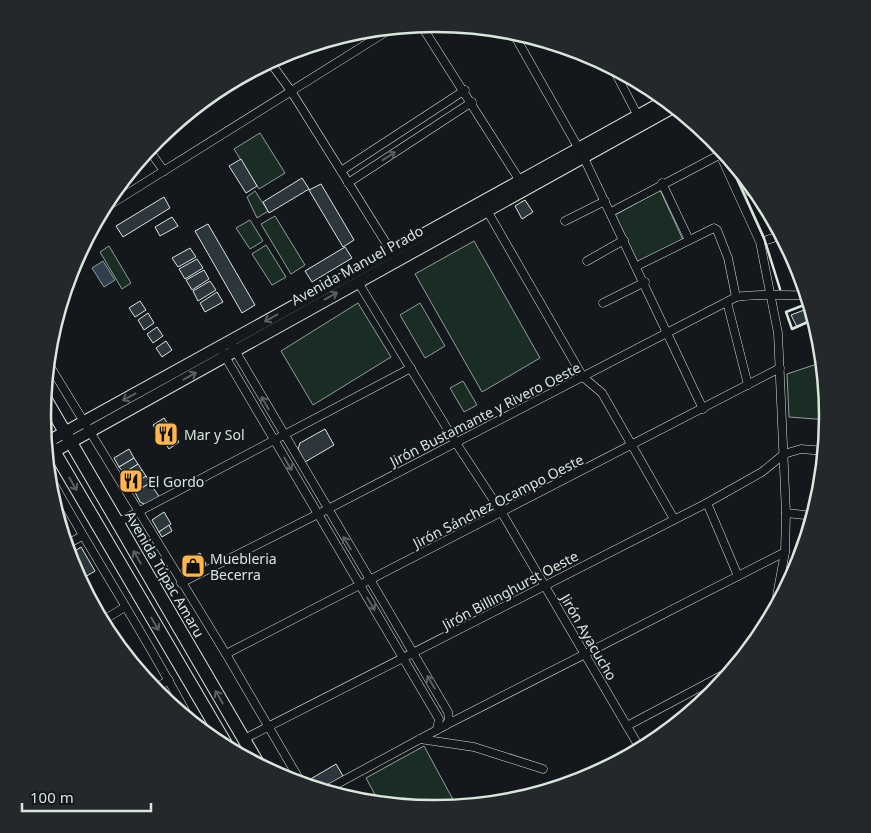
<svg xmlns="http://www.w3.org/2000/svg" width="871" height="833" viewBox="0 0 871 833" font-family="'Noto Sans',sans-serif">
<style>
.green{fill:#1a2d24;stroke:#939e99}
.water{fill:#2f3f4d;stroke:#939e99}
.building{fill:#2c363c;stroke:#d8e6dc}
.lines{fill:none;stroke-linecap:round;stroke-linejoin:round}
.minor-casing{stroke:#d8e6dc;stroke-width:9}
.secondary-casing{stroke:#d8e6dc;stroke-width:13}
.trunk-casing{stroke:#d8e6dc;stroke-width:14}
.minor{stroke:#14181c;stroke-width:8}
.secondary{stroke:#14181c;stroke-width:11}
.trunk{stroke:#14181c;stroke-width:12}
.wall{stroke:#d8e6dc;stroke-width:2.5}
.oneway{stroke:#59605f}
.labels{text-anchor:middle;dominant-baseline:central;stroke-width:4;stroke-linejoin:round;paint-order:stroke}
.street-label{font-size:14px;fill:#d8e6dc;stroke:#14181c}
.poi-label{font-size:14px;fill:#d8e6dc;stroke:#14181c;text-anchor:start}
.rim{fill:none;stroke:#d8e6dc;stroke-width:2.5}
</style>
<rect width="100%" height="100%" fill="#14181c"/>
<g class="green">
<polygon points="260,133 285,173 259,189 234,149"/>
<polygon points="660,190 683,240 638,263 615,215"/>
<polygon points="255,191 268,211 257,218 247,197"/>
<polygon points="275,216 305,265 291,274 261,224"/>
<polygon points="250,220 263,241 250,249 236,228"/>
<polygon points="474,241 540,358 482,392 415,274"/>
<polygon points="266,245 286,277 272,285 252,254"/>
<polygon points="109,246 131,283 122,289 100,252"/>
<polygon points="358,303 391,357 313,405 281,351"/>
<polygon points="420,303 445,346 425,358 400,315"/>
<polygon points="823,362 828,420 789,417 787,374"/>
<polygon points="463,381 477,405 464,412 450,388"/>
<polygon points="424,746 456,805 436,809 380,804 366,778"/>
</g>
<polygon class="water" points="103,261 115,280 104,287 92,268"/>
<g class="building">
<polygon points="241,159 257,186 246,193 229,166"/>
<polygon points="302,178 309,189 269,213 263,202"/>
<polygon points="321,184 354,240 343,247 309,190"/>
<polygon points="164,197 170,208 123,237 116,226"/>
<polygon points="525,200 533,212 522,219 515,206"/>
<polygon points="172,217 178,226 160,236 155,227"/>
<polygon points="208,224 255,305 242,313 195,231"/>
<polygon points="345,247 352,258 312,282 305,271"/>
<polygon points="190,248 196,257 178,267 172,258"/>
<polygon points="197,259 203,268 185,279 179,269"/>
<polygon points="204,270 209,279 192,290 186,280"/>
<polygon points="210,281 216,290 198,301 193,291"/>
<polygon points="217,292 223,302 205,312 200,303"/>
<polygon points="140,301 146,310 135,317 129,308"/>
<polygon points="804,310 808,322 797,327 791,315"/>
<polygon points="148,313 154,323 144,330 138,320"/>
<polygon points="157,327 163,336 153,343 147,334"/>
<polygon points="166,341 172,350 162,357 156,348"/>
<polygon points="164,418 179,442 169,449 153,425"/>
<polygon points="325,429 334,445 305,462 298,449 300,443"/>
<polygon points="129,449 134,458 119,467 114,458"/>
<polygon points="134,458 138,464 124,473 119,467"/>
<polygon points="138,464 142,470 127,479 124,473"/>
<polygon points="142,470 146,476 131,486 127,479"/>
<polygon points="146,476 150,483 135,492 131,486"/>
<polygon points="150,483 160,498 146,505 140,502 135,492"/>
<polygon points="164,512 171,524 159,532 152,520"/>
<polygon points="169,525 172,531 162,537 159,532"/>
<polygon points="81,547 95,571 80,580 69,555"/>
<polygon points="200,553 206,564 185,576 181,569 191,563 189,559"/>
<polygon points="336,764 343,776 319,790 313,788 309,780"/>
</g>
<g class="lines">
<g class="minor-casing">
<g id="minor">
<polyline points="421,25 520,181"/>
<polyline points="512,31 583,156 703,409"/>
<polyline points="270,62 291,91 393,254"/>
<polyline points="613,68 640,120"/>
<polyline points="713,139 760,242 778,333 786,513 785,552 774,612"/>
<polyline points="149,150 164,171"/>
<polyline points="341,171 465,90"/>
<polyline points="348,183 472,102"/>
<polyline points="662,183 689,240"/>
<polyline points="750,192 755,189"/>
<polyline points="485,207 583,377 602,393 674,519"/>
<polyline points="103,209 392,28"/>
<polyline points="611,212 721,154"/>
<polyline points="565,221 605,201"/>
<polyline points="767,240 782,235"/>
<polyline points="587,261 624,240"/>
<polyline points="637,266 714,228 717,230 728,258 736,297"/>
<polyline points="358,282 456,443 502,513 641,750"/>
<polyline points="727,302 748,385"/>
<polyline points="603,303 645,282"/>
<polyline points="233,347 448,712 449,720 446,725"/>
<polyline points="223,353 439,719 437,730"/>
<polyline points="48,363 226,654 302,784"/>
<path d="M48,474C94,558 147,637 191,722"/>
<polyline points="707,503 738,576"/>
<polyline points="786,513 814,516"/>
<polyline points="117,523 411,368"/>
<polyline points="66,545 82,536"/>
<polyline points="782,576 793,577"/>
<path d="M181,583L328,509L736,297C760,293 783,296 807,295"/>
<polyline points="102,621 125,607"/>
<polyline points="226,654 780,368"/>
<polyline points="154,689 169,680"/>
<polyline points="627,726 734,669"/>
<polyline points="244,739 707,503 762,472 784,454 801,449 825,451"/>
<polyline points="420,739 474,747 543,769"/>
<polyline points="324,791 446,725 785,552"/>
</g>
</g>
<g class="secondary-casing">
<g id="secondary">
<polyline points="49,441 666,100"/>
<polyline points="55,451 674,107"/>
</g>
</g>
<g class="trunk-casing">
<g id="trunk">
<polyline points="45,398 259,765"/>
<polyline points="44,434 229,749"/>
</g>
</g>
<use href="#minor" class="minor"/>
<use href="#secondary" class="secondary"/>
<use href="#trunk" class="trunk"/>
<g class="wall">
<polyline points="727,156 764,238 780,289"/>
<polygon points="804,305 810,321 792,329 786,312"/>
</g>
</g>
<defs><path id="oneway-shaft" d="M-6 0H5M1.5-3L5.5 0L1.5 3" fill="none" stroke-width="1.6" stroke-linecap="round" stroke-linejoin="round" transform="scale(1.25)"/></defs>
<g class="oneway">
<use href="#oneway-shaft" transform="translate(389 156) rotate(-33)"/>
<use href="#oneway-shaft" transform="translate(331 296) rotate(-29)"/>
<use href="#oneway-shaft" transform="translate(271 318) rotate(151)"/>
<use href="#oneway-shaft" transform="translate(190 376) rotate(-29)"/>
<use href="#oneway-shaft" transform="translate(129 397) rotate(151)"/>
<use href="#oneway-shaft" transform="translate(265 403) rotate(-120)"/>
<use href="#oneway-shaft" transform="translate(288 464) rotate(60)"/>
<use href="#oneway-shaft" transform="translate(73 484) rotate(60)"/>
<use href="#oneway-shaft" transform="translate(347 543) rotate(-121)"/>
<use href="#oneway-shaft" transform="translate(137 557) rotate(-120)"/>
<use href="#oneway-shaft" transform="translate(371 604) rotate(59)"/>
<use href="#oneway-shaft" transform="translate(155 624) rotate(59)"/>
<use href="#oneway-shaft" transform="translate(431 682) rotate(-121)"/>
<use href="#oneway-shaft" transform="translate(219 697) rotate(-120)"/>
</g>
<defs>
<g id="restaurant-square" transform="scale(1.25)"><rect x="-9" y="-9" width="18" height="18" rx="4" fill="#ffb74d" stroke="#14181c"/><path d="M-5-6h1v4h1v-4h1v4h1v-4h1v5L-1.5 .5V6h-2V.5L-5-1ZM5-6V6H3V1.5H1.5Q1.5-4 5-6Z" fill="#111"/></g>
<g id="shop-square" transform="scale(1.25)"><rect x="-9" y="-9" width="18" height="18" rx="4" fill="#ffb74d" stroke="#14181c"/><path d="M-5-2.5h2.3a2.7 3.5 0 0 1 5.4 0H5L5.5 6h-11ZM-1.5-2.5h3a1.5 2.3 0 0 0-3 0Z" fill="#111"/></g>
</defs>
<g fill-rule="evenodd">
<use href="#restaurant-square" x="166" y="434"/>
<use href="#restaurant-square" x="131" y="481"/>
<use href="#shop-square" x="193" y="566"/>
</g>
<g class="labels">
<g class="street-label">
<text transform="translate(357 265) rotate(-29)">Avenida Manuel Prado</text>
<text transform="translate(485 414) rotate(-27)">Jirón Bustamante y Rivero Oeste</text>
<text transform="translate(498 501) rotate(-27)">Jirón Sánchez Ocampo Oeste</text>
<text transform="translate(165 574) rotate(60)">Avenida Túpac Amaru</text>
<text transform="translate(510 590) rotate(-28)">Jirón Billinghurst Oeste</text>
<text transform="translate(589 637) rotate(60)">Jirón Ayacucho</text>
</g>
<g class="poi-label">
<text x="184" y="434">Mar y Sol</text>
<text x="148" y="481">El Gordo</text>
<text x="210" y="558">Muebleria<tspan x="210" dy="16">Becerra</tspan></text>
</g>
</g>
<path d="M0 0H871V833H0ZM51 416a384 384 0 1 1 768 0a384 384 0 1 1-768 0Z" fill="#24282b" fill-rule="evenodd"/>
<path class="rim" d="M51 416a384 384 0 1 1 768 0a384 384 0 1 1-768 0Z"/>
<path d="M22 803v8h129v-8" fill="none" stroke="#d8e6dc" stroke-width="2.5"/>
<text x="30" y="803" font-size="15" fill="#d8e6dc" stroke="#14181c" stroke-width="4" paint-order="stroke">100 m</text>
</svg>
